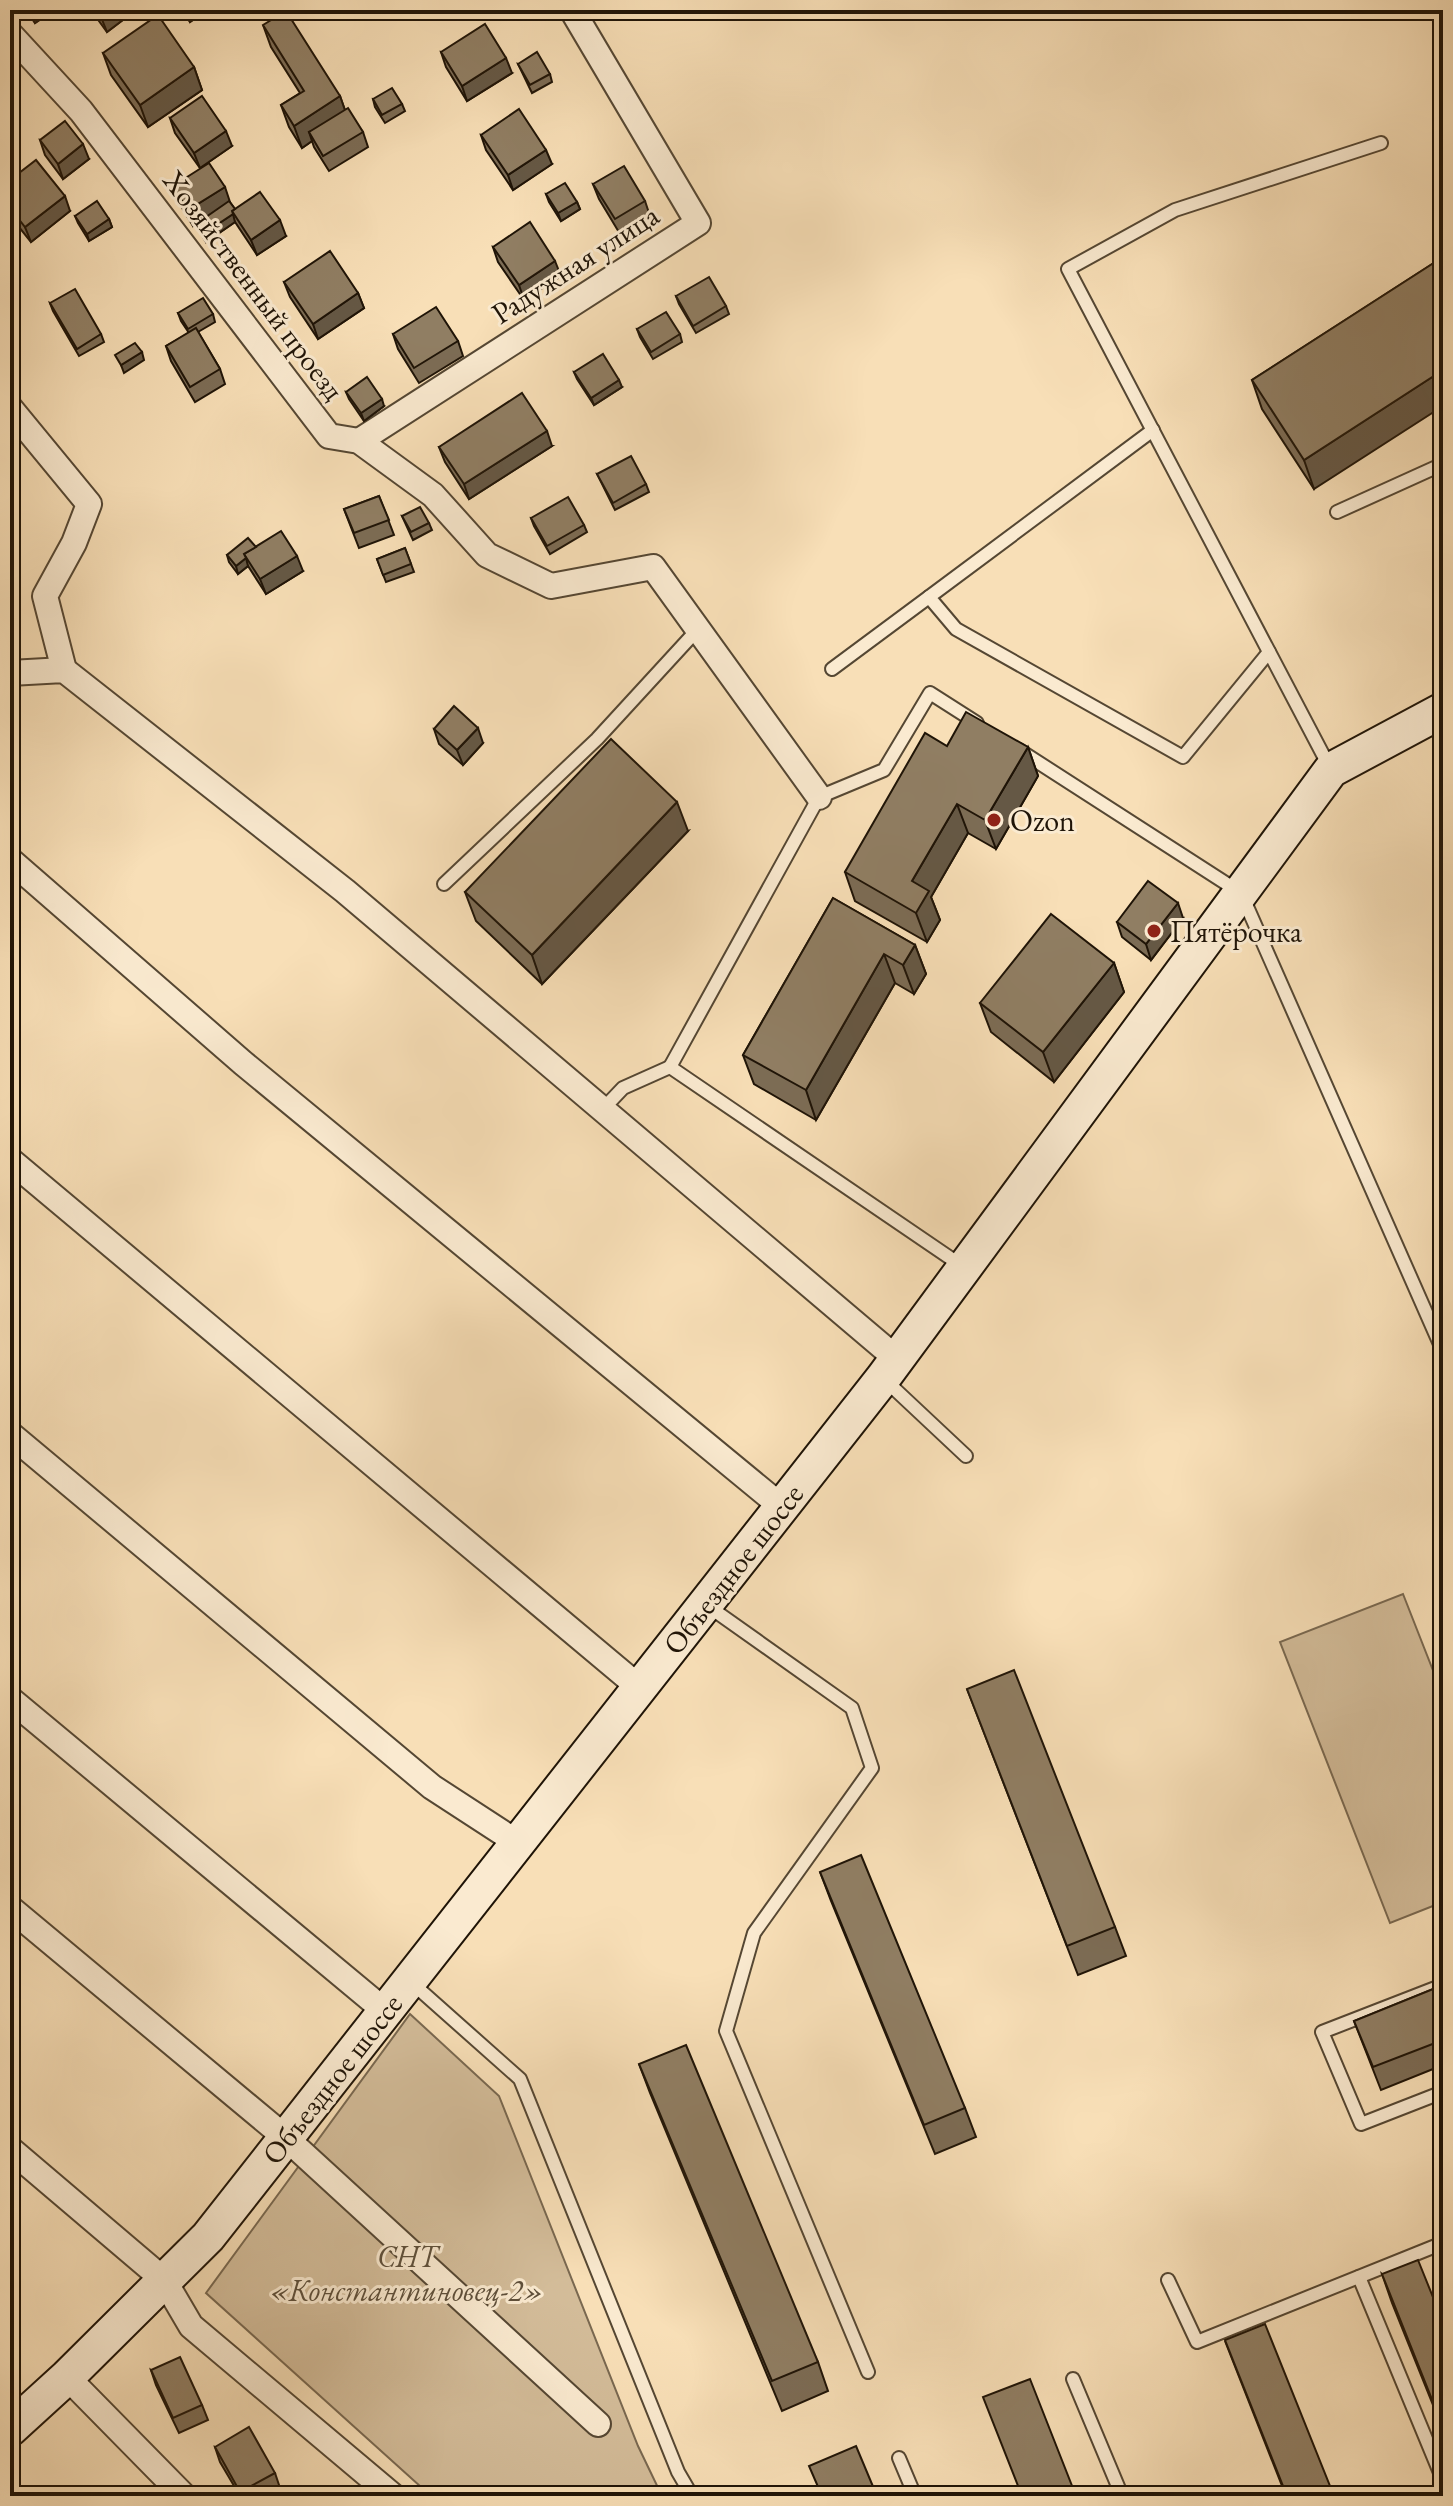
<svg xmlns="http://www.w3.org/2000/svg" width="1453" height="2506" viewBox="0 0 1453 2506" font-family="'EB Garamond',serif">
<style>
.green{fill:#d3bc99;stroke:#796850;stroke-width:2}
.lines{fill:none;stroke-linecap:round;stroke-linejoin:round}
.service-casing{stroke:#554733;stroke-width:16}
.minor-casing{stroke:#554733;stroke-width:28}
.secondary-casing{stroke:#1f1407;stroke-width:38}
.service{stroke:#faead0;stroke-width:12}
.minor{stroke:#faead0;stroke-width:24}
.secondary{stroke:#faead0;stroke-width:34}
.wall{fill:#7c6c55;stroke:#1f1407;stroke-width:2}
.shaded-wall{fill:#655845;stroke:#1f1407;stroke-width:2}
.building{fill:#907e63;stroke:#1f1407;stroke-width:2}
.poi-dot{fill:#8f2418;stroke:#faead0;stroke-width:3}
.labels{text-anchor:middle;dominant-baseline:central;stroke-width:6;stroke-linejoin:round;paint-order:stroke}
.street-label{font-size:30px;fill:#1f1407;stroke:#faead0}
.poi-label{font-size:30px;fill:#1f1407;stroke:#faead0;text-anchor:start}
.park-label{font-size:30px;font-style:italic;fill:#5e4f3a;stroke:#faead0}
</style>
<rect width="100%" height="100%" fill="#f8dfb7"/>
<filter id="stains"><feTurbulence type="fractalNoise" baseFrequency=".0025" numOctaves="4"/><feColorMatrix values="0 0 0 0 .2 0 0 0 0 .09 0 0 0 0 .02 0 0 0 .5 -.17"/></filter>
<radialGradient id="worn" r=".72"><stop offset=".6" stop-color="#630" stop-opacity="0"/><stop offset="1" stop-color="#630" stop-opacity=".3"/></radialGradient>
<g class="green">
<polygon points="1403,1594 1443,1696 1443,1902 1390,1923 1280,1642"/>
<polygon points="410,2014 499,2096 638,2446 662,2496 431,2496 206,2293"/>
</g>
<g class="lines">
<g class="service-casing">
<g id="service">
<polyline points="1153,430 929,597 956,629 1183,757 1269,652"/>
<polyline points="1337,512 1443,464"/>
<polyline points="832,669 929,597"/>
<polyline points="1019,750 1241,893 1443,1351"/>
<polyline points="1330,768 1068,269 1175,210 1381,143"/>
<polyline points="444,884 597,739 698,629"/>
<polyline points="603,1109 623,1088 670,1067"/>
<polyline points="962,1266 670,1067 819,797 884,770 930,693 977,723"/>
<polyline points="885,1380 966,1456"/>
<polyline points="708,1606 852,1708 872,1768 754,1933 726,2031 868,2372"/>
<polyline points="412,1983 520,2079 678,2472 692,2496"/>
<polyline points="1443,1985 1322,2032 1361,2124 1443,2092"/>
<polyline points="1359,2277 1443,2480"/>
<polyline points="1168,2280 1197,2342 1443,2243"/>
<polyline points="1073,2379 1122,2496"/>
<polyline points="899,2458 915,2496"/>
</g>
</g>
<g class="minor-casing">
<g id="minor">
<polyline points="10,34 81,111 329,436 359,441 433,495 487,555 551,586 653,567 819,797"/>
<polyline points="10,408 89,504 74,543 45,596 64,670"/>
<polyline points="359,441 698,223 572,10"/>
<polyline points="10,673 64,670 345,891 897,1359"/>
<polyline points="10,860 243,1063 782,1507"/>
<polyline points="10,1160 640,1688"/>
<polyline points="10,1434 432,1787 518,1843"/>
<polyline points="10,1699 385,2011"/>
<polyline points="10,1908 286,2138 598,2424"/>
<polyline points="10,2149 164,2280 191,2326 393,2496"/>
<polyline points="67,2377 184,2496"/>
</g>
</g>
<g class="secondary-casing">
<polyline id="secondary" points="10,2429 67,2377 208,2237 883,1378 1331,770 1443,710"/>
</g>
<use href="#service" class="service"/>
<use href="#minor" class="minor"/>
<use href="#secondary" class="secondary"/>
</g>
<g class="wall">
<polygon points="26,10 54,10 35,23"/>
<polygon points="91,10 136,10 107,32"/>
<polygon points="182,10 207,10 190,22"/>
<polygon points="263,25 340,96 345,110 363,132 368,147 329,171 314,147 312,141 302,148 289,127 281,105 300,93 271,47"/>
<polygon points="441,52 512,73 467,101 446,67"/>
<polygon points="103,53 194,67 202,90 148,127 111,75"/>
<polygon points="518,64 550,74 552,82 532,93"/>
<polygon points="373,99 402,104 405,111 385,123 375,107"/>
<polygon points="170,118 232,146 200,168 175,133"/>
<polygon points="481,135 552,164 513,190 486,150"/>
<polygon points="40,140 89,159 63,179 45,155"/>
<polygon points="10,180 70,211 31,242 10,216"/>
<polygon points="593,184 645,201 650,216 620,234 599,199"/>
<polygon points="173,186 230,202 235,209 286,236 257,255 235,222 206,242 199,231 196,224 199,222 193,226 178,201"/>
<polygon points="546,194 577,202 580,209 561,221 549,202"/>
<polygon points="75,216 109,219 112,227 89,241 78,223"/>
<polygon points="493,247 561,276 524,300 498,262"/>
<polygon points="1443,257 1314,489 1262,409 1252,380"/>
<polygon points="284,282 358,293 364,308 318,339 290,297"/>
<polygon points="676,296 726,306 729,314 696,333 679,304"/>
<polygon points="50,303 101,334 104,342 79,356 53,311"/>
<polygon points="178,313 213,314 215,322 198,332 220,369 225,384 195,402 171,361 166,346 189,333 181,321"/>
<polygon points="637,329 680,334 682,342 653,359 640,337"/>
<polygon points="393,334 458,341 463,356 419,383 398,349"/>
<polygon points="574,372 622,387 594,405 577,379"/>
<polygon points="346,392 384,406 364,421 349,399"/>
<polygon points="552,446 469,499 445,462 439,447"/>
<polygon points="597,474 646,484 649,492 615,510"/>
<polygon points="379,496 394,535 359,548 344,509"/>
<polygon points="402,516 429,523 432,530 413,540"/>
<polygon points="531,518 584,525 587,532 550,554 534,526"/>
<polygon points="256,547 303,571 266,594 248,566 238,574 229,562 227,555"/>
<polygon points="405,548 414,572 386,582 377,559"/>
<polygon points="434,729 483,743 463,765 439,744"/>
<polygon points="947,746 1028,747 1038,776 996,849 968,833 931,897 940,920 927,942 855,901 845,872"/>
<polygon points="688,831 542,984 476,921 465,892"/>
<polygon points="833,898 915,945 926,974 914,994 895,983 816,1120 754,1084 743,1055"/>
<polygon points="1183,918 1151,960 1122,937 1117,922"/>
<polygon points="1114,963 1124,992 1054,1082 991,1032 980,1003"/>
<polygon points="967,1689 1115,1927 1126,1956 1078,1975"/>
<polygon points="820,1872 965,2108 976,2137 935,2154 831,1901"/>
<polygon points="1443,1985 1443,2065 1381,2090 1354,2021"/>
<polygon points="639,2064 818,2362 828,2391 782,2411 650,2093"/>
<polygon points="1382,2274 1443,2322 1443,2430 1392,2303"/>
<polygon points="1225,2341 1334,2496 1286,2496"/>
<polygon points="151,2370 202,2405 208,2420 179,2433 156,2385"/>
<polygon points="215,2447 275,2473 280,2488 266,2496 240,2496 220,2462"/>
</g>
<g class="shaded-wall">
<polygon points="30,10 54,10 35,23"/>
<polygon points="110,10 136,10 107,32 101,17"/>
<polygon points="186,10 207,10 190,22"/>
<polygon points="506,58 512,73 467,101 462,86"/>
<polygon points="194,67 202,90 148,127 140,105"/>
<polygon points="340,96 348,119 309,132 312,141 302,148 294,126"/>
<polygon points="12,101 17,116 10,122 10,103"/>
<polygon points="226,131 232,146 200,168 194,153"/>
<polygon points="83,144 89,159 63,179 58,164"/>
<polygon points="546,150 552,164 513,190 508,175"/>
<polygon points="225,187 230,202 193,226 188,210"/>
<polygon points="65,196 70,211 31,242 25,227"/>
<polygon points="577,202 580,209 561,221 558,213"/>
<polygon points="233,214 235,222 206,242 203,234"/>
<polygon points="109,219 112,227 89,241 87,234"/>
<polygon points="280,220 286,236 257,255 251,240"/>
<polygon points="555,261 561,276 524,300 519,285"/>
<polygon points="358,293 364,308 318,339 313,324"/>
<polygon points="142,352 144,360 124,373 121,365"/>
<polygon points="1443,370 1443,406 1314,489 1304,460"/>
<polygon points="619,380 622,387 594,405 591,398"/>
<polygon points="382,399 384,406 364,421 361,413"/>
<polygon points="547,431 552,446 469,499 464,484"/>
<polygon points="297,556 303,571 266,594 260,579"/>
<polygon points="246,558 248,566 238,574 236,566"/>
<polygon points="478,728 483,743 463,765 457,750"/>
<polygon points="1028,747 1038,776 996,849 985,820"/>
<polygon points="677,802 688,831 542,984 532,955"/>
<polygon points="957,804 968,833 931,897 940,920 927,942 916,913 912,881"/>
<polygon points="1178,903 1183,918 1151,960 1146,944"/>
<polygon points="915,945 926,974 914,994 903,965"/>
<polygon points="884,954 895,983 816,1120 806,1090"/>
<polygon points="1114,963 1124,992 1054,1082 1043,1052"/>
</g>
<g class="building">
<polygon points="96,10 110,10 101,17"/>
<polygon points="286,11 340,96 294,126 281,105 304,91 263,25"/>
<polygon points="158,15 194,67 140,105 103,53"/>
<polygon points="485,24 506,58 462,86 441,52"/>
<polygon points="537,52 550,74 530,85 518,64"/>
<polygon points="392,88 402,104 382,115 373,99"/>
<polygon points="202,96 226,131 194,153 170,118"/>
<polygon points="348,108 363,132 323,156 309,132"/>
<polygon points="519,109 546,150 508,175 481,135"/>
<polygon points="65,121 83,144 58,164 40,140"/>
<polygon points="36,160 65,196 25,227 10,208 10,180"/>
<polygon points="209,163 225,187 188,210 173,186"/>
<polygon points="624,166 645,201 615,219 593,184"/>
<polygon points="565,183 577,202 558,213 546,194"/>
<polygon points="260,192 280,220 251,240 232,211"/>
<polygon points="97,201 109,219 87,234 75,216"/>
<polygon points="229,201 235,209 232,211 233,214 203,234 196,224"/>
<polygon points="530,222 555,261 519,285 493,247"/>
<polygon points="330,251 358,293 313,324 284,282"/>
<polygon points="1443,257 1443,370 1304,460 1252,380"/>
<polygon points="709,277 726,306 693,326 676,296"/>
<polygon points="75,289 101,334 77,349 50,303"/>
<polygon points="203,298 213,314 188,329 178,313"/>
<polygon points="436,307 458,341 414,368 393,334"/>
<polygon points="666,312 680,334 651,352 637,329"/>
<polygon points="196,328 220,369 190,387 166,346"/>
<polygon points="135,343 142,352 121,365 115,355"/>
<polygon points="603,354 619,380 591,398 574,372"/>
<polygon points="367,377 382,399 361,413 346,392"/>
<polygon points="522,393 547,431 464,484 439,447"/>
<polygon points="631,456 646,484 613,503 597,474"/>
<polygon points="379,496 389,520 354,533 344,509"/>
<polygon points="568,497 584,525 547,546 531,518"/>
<polygon points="420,507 429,523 411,532 402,516"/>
<polygon points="281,531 297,556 260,579 244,554"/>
<polygon points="248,538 256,547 244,554 246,558 236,566 227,555"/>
<polygon points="405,548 411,564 383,575 377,559"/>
<polygon points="454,706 478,728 457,750 434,729"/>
<polygon points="966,712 1028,747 985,820 957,804 912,881 929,891 916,913 845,872 925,733 947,746"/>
<polygon points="611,739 677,802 532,955 465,892"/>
<polygon points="1148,881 1178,903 1146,944 1117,922"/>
<polygon points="833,898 915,945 903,965 884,954 806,1090 743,1055"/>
<polygon points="1051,914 1114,963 1043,1052 980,1003"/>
<polygon points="1014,1670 1115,1927 1067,1946 967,1689"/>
<polygon points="861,1855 965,2108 924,2125 820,1872"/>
<polygon points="1443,1985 1443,2040 1373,2067 1354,2021"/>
<polygon points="686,2045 818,2362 772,2381 639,2064"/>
<polygon points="1418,2260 1443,2322 1443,2427 1382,2274"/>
<polygon points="1265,2324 1334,2496 1287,2496 1225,2340"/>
<polygon points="180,2357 202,2405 173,2418 151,2370"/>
<polygon points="1030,2379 1076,2496 1022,2496 983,2397"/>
<polygon points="249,2427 275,2473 240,2492 215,2447"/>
<polygon points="856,2446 877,2496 822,2496 809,2466"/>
</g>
<g class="poi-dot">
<circle cx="994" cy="820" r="8"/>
<circle cx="1154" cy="931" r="8"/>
</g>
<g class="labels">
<g class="street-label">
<text transform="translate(575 264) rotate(-33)">Радужная улица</text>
<text transform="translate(254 285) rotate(53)">Хозяйственный проезд</text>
<text transform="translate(733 1569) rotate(-52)">Объездное шоссе</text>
<text transform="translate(332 2079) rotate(-52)">Объездное шоссе</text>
</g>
<g class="poi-label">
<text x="1010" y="820">Ozon</text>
<text x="1170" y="931">Пятёрочка</text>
</g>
<g class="park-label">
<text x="407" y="2256">СНТ<tspan x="407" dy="34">«Константиновец-2»</tspan></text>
</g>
</g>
<rect width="1453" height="2506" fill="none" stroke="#f8dfb7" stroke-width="40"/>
<rect x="12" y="12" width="1429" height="2482" fill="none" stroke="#1f1407" stroke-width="4"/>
<rect x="20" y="20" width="1413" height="2466" fill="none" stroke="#1f1407" stroke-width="2"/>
<rect width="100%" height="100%" filter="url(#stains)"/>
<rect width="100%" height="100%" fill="url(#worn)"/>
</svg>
